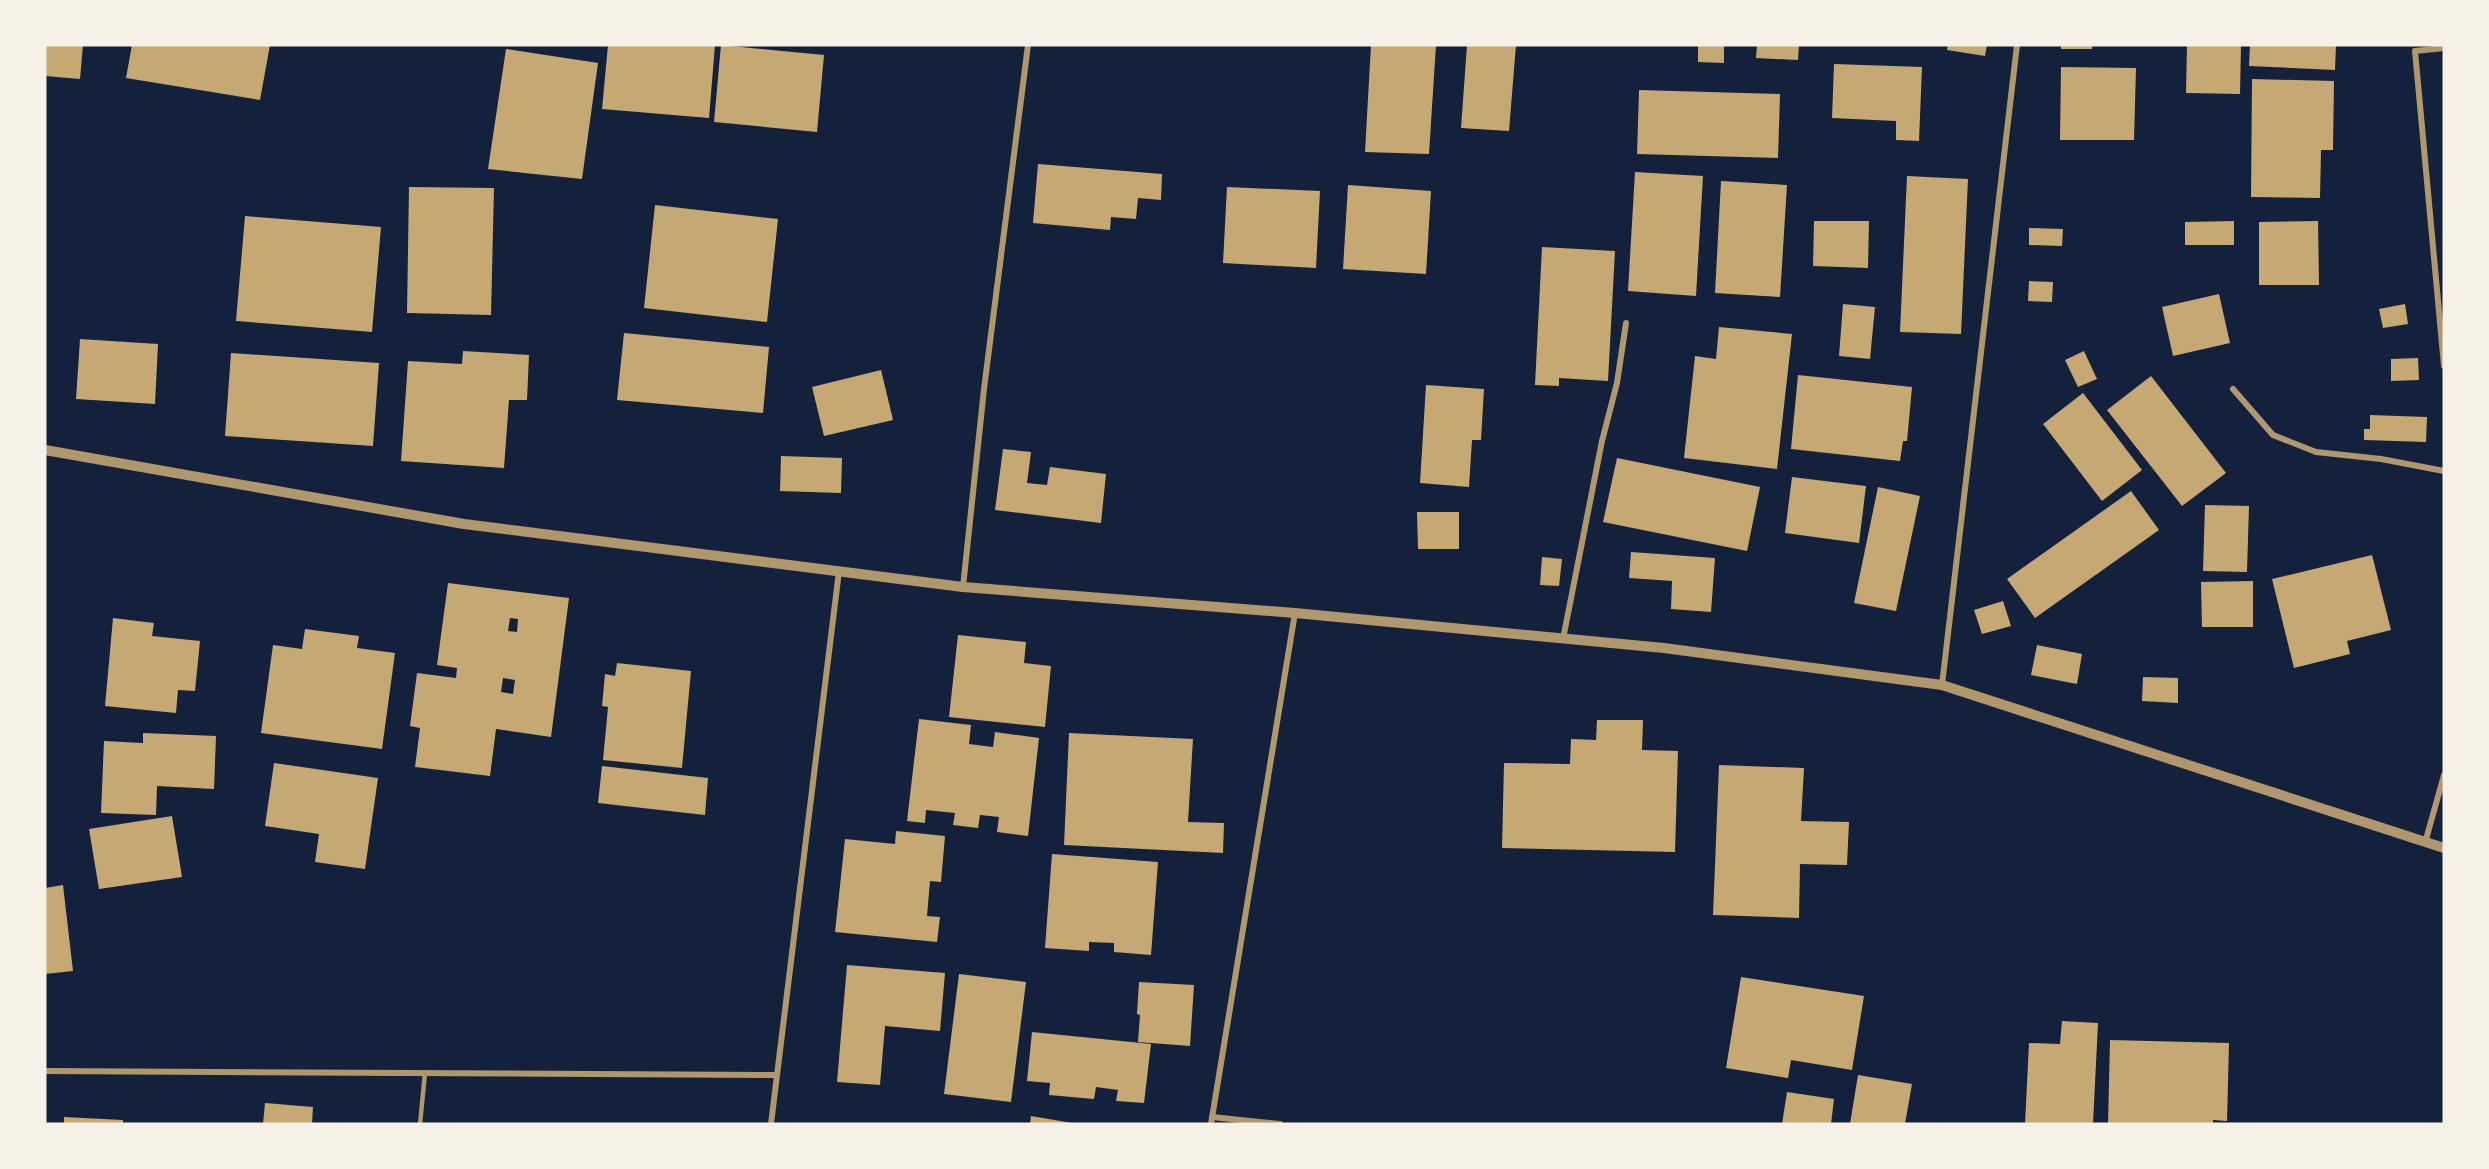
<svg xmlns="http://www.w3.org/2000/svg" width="2489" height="1169" viewBox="0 0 2489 1169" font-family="Signika,sans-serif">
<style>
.building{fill:#c6a872;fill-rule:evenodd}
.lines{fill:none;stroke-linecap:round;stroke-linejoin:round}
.service{stroke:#b1986c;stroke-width:4.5}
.minor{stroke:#b1986c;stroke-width:6}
.tertiary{stroke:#b1986c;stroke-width:10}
</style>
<rect width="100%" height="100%" fill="#14213d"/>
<g class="building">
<polygon points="45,45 83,45 80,79 45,76"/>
<polygon points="132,45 270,45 260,100 126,78"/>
<polygon points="608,45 715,45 709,118 602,109"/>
<polygon points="721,45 824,55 817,132 714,122"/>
<polygon points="1371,45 1436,45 1429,154 1365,152"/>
<polygon points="1467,45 1516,45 1509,131 1461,128"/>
<polygon points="1698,45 1724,45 1724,63 1698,62"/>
<polygon points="1757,45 1799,45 1798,60 1756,58"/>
<polygon points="1948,45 1987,45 1985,56 1947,50"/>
<rect x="2061" y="45" width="31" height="4"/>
<polygon points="2187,45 2241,45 2240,94 2186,93"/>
<polygon points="2250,45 2336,45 2335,70 2249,66"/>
<polygon points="506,49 598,63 582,179 488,169"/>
<polygon points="1834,64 1922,67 1919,141 1896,140 1896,121 1832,118"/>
<polygon points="2061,67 2136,68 2134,140 2060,140"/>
<polygon points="2252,79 2334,81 2333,150 2321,150 2320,198 2251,197"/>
<polygon points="1639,90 1780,94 1778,158 1637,154"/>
<polygon points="1038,164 1162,174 1161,200 1138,198 1136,219 1111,217 1110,230 1033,223"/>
<polygon points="1635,172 1703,176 1696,296 1628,291"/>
<polygon points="1907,176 1968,179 1961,334 1900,332"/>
<polygon points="1721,181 1787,185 1780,297 1715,293"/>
<polygon points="1348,185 1431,191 1426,274 1343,269"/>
<polygon points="409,187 494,188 491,315 407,313"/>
<polygon points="1227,187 1320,191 1316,268 1223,263"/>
<polygon points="655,205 778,219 767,322 644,308"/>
<polygon points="245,216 381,227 372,332 236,321"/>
<polygon points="1814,221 1869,221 1868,268 1813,266"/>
<polygon points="2234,221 2234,245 2185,245 2185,222"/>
<polygon points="2318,221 2319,285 2259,285 2259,222"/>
<polygon points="2029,228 2063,229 2062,246 2029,245"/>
<polygon points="1542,247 1615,251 1608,381 1559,378 1559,386 1535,385"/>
<polygon points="2029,281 2053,282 2052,302 2028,301"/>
<polygon points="2219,294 2230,343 2173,356 2162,307"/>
<polygon points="1843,304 1875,307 1870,359 1839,356"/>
<polygon points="2405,304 2408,324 2383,328 2379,309"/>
<polygon points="1719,327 1792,334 1777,469 1684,458 1695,356 1716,359"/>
<polygon points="624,333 769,347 763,413 617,400"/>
<polygon points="80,339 158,344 155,404 76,399"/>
<polygon points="463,351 529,355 527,400 509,400 504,468 401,461 408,361 462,364"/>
<polygon points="2084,351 2097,379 2078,387 2065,360"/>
<polygon points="231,353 379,363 373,446 225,436"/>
<polygon points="2418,358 2419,380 2391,381 2391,359"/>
<polygon points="881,370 893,420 824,436 812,387"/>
<polygon points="1798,375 1912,387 1907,441 1903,441 1900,461 1791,449"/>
<polygon points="2151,376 2226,473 2182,506 2107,410"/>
<polygon points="1426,385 1484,389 1481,440 1472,440 1469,487 1420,483"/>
<polygon points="2083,393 2142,470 2102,501 2043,424"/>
<polygon points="2370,415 2427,417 2426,442 2364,440 2364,429 2370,429"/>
<polygon points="1003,449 1031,452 1027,483 1047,485 1050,467 1106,474 1101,523 995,510"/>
<polygon points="781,456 842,458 841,493 780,491"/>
<polygon points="1617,458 1760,487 1747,551 1603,522"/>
<polygon points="1792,477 1866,486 1859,543 1785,533"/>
<polygon points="1878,487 1920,496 1896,611 1854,603"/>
<polygon points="2131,491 2159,530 2035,618 2007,579"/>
<polygon points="2205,505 2249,506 2247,572 2203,571"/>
<polygon points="1417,512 1459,512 1459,549 1418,549"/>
<polygon points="1631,552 1715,558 1711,612 1671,609 1672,581 1629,578"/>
<polygon points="2372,555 2391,630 2347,641 2350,654 2294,668 2272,579"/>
<polygon points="1542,557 1562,559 1559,586 1540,585"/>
<polygon points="2253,581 2253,627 2202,627 2201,582"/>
<path d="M448,583L569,598L551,737L496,729L490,776L415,767L420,728L410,726L417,673L456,678L457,668L437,665ZM510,618L518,619L517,632L508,631ZM503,678L515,680L513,694L501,692Z"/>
<polygon points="2003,601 2011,626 1982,634 1974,610"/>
<polygon points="113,618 154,623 152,636 200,641 195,691 178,690 176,713 105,706"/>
<polygon points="305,629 359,636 357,648 395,653 382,749 261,733 273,645 302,649"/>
<polygon points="958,635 1026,642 1024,663 1051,666 1045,727 949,717"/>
<polygon points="2037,645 2082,654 2077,684 2031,675"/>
<polygon points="617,663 691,671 682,768 603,760 608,707 602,706 605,674 615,676"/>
<polygon points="2143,677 2178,678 2178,703 2142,701"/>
<polygon points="919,719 971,725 969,744 993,747 995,732 1039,738 1028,836 997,832 999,817 980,815 978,828 953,825 955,813 926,810 925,823 907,821"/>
<polygon points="1597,720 1643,720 1642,750 1678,751 1675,852 1502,848 1504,763 1570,764 1571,739 1596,740"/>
<polygon points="143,733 216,736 214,789 157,786 156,815 101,813 104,741 143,743"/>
<polygon points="1069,733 1193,739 1188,822 1224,823 1223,853 1064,845"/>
<polygon points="274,763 378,778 365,869 315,862 319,834 265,826"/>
<polygon points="1719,765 1804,768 1801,821 1849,822 1847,865 1800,864 1799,918 1713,915"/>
<polygon points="602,766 708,778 705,815 598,803"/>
<polygon points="172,816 182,877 99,889 89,829"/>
<polygon points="896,831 945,836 941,882 930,881 927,916 940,917 937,942 835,932 845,839 895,844"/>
<polygon points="1052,854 1158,862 1151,955 1114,952 1114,943 1089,942 1089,951 1045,948"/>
<polygon points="63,885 73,971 45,974 45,888"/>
<polygon points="847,965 945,973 940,1031 885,1026 880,1085 837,1082"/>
<polygon points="959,974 1026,982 1011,1102 944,1094"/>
<polygon points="1741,977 1864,996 1852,1070 1791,1060 1788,1078 1726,1068"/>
<polygon points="1139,982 1194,985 1190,1046 1138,1042 1140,1015 1137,1014"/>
<polygon points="2062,1021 2098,1023 2093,1124 2025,1124 2029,1043 2060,1044"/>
<polygon points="1032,1032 1151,1044 1144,1103 1116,1101 1118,1090 1096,1087 1094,1099 1049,1095 1050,1083 1027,1081"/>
<polygon points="2110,1040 2229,1043 2227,1121 2213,1120 2213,1124 2108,1124"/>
<polygon points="1858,1075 1912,1084 1905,1124 1850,1124"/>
<polygon points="1787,1092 1834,1099 1831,1124 1782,1124"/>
<polygon points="265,1103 313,1107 312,1124 263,1124"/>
<polygon points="1031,1116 1072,1123 1071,1124 1030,1124"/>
<polygon points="64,1117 123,1120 123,1124 64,1124"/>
</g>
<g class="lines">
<polyline class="service" points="420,1124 425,1073"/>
<g class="minor">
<polyline points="2444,48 2415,51 2444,366"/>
<polyline points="2233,389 2273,435 2316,452 2381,459 2444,471"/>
<polyline points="963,587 984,389 1028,45"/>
<polyline points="1563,639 1602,441 1617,383 1626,323"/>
<polyline points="1942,685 2017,45"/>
<polyline points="2425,843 2444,775"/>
<polyline points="45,1071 776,1075"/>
<polyline points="1212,1117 1280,1124"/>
<polyline points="771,1124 839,571"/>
<polyline points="1211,1124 1295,613"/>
</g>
<polyline class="tertiary" points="45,450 464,524 963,587 1295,613 1664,648 1942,685 2444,848"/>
</g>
<rect width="2489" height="1169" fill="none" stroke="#f6f1e7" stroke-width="93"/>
</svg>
